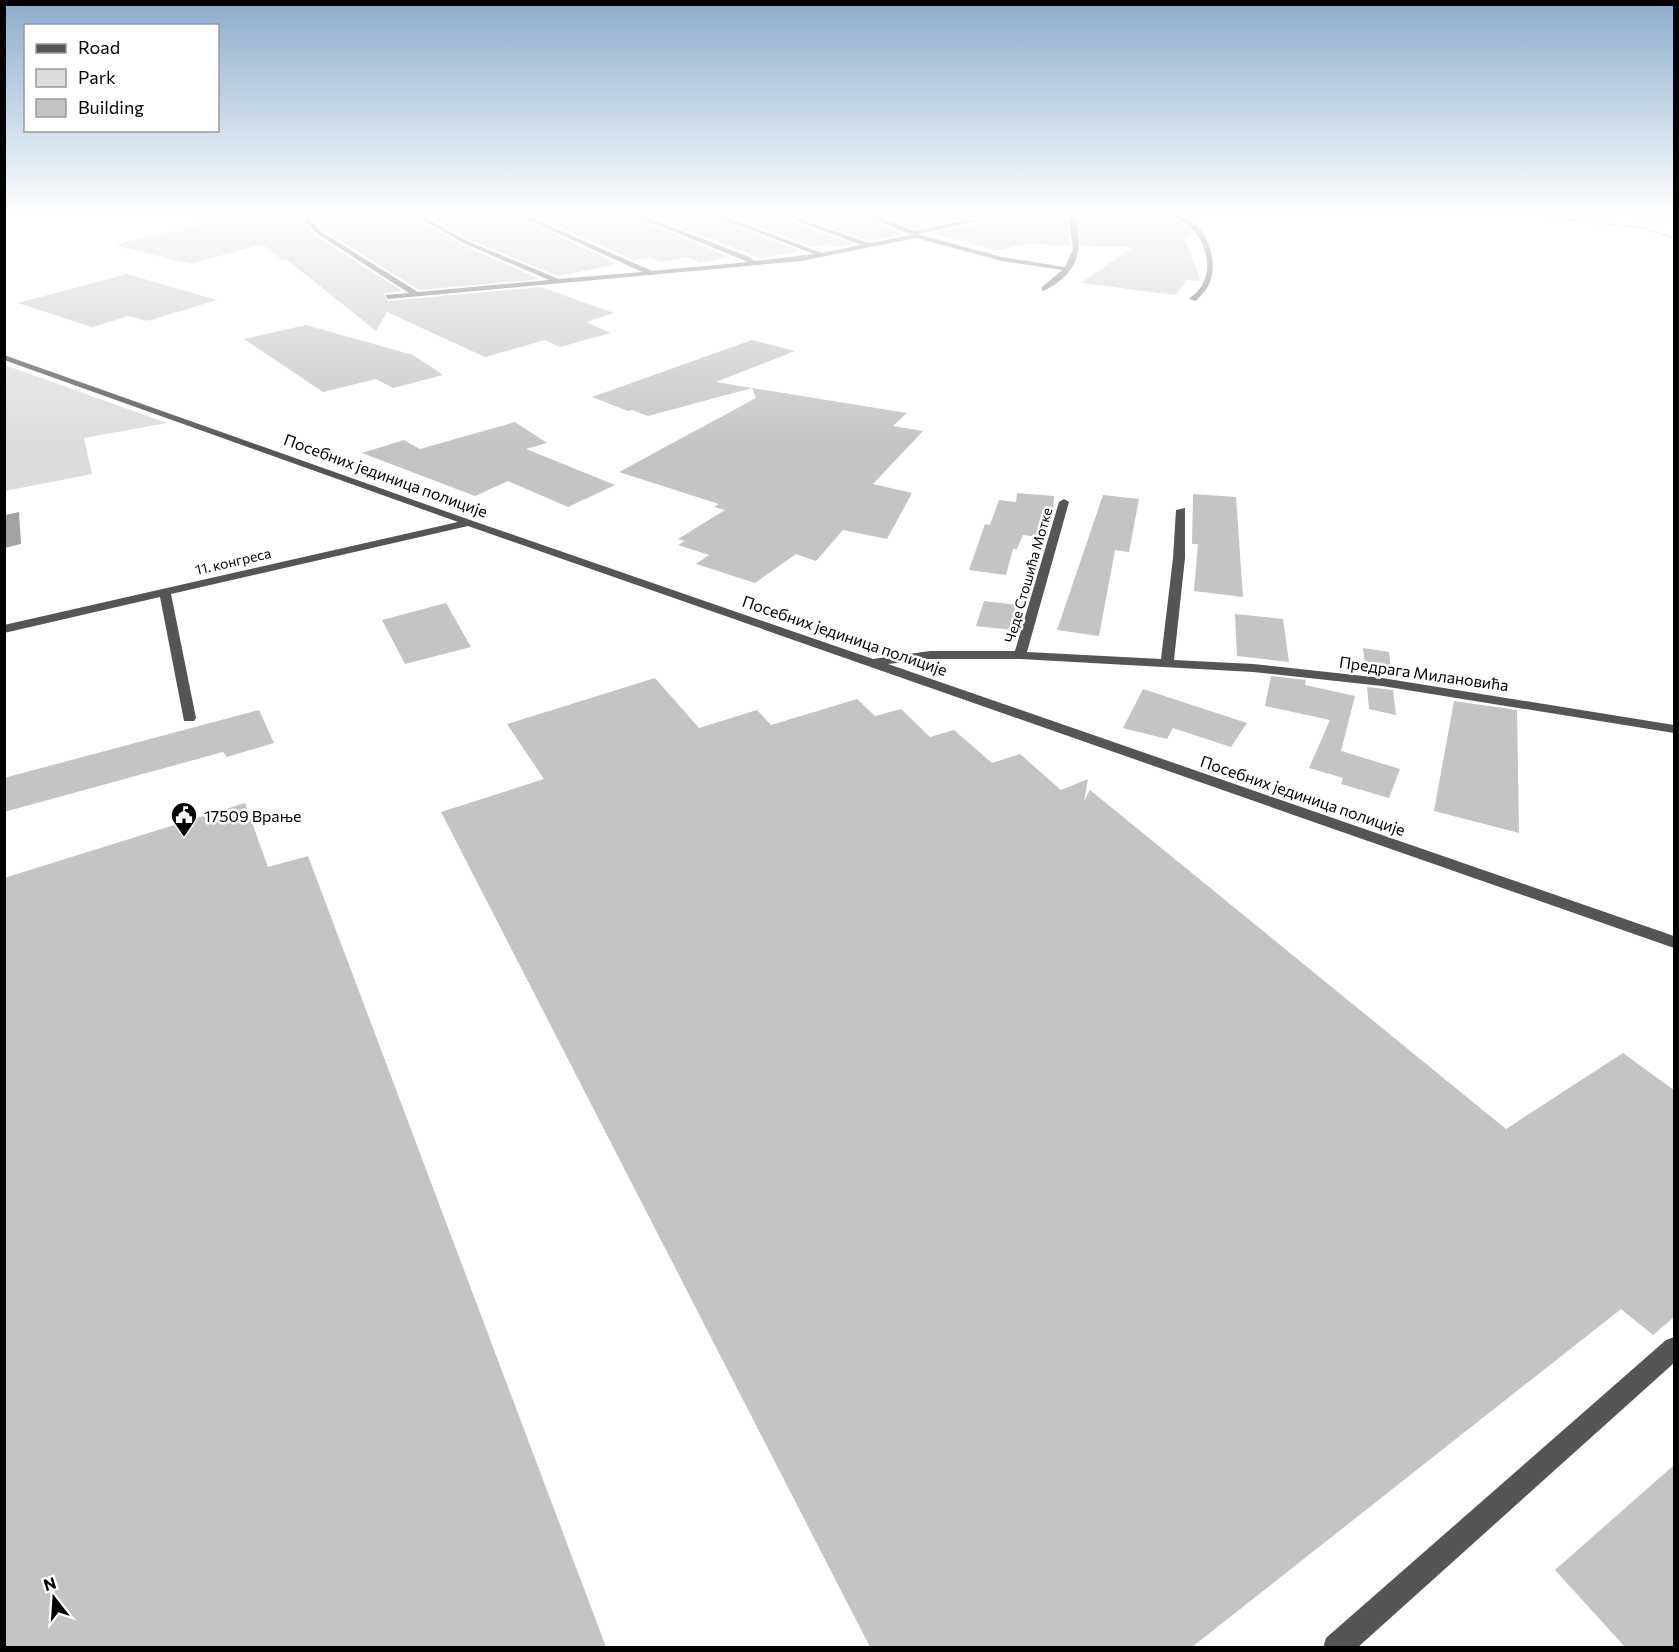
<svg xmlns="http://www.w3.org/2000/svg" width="1679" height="1652" viewBox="0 0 1679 1652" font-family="Commissioner,sans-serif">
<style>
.green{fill:#dcdcdc}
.water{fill:#a3a3a3}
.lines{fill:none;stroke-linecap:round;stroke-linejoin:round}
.stream{fill:#a3a3a3;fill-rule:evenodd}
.building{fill:#c4c4c4}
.minor{fill:#555;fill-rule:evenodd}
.labels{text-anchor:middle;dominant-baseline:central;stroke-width:5;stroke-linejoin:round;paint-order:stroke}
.far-street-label{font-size:14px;fill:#000;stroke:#fff}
.street-label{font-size:16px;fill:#000;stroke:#fff}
.poi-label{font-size:16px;fill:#000;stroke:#fff;text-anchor:start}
</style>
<rect width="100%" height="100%" fill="#fff"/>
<polygon class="green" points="5,365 167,423 84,438 92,474 5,491"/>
<polygon class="water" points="19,512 21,544 5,548 5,515"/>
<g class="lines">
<polygon class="stream" points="1540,215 1642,227 1674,237 1674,239 1642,229 1559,220"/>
</g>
<g class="building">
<polygon points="198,215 299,215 315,235 402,291 383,293 388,301 541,287 614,313 586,322 611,333 560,347 545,340 485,357 387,312 376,331 305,274 286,259 282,260 262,244 190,264 115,245 200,224"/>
<polygon points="310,215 412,215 462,245 540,279 419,290 322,229"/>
<polygon points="425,215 516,215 618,264 558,276 468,239"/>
<polygon points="530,215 631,215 729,257 700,263 688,257 661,262 650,257 634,260"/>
<polygon points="647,215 710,215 799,251 761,258"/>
<polygon points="726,215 762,215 780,222 792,221 852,244 837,247 829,244 813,247"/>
<polygon points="825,215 864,215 903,234 869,241 806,219"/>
<polygon points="879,215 1002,215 1002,218 1066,219 1070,245 1024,244 997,251 932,233 974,224 976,221 973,217 914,229"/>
<polygon points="1094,215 1152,215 1155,219 1174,219 1183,224 1194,234 1184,237 1201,281 1187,280 1175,295 1081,283 1133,247 1081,246 1077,219 1097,220"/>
<polygon points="127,274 217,300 147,321 129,316 92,327 18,303"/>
<polygon points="306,325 413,355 443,375 393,388 376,379 323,392 244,339"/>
<polygon points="752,340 795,351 716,382 752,388 648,416 632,410 628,411 592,397"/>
<polygon points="752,388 907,413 893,426 923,431 873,484 912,493 887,539 843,530 816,561 796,554 755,583 696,564 709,555 678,545 685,541 678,539 725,510 714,507 719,504 619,472 756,398"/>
<polygon points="515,422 547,443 526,449 615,485 568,507 508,481 475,496 362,453 404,440 420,449"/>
<polygon points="1017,493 1054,496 1053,514 1046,538 1023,535 1017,549 1013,549 1006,575 969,570 985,524 990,525 999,500 1016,502"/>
<polygon points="1193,494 1236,497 1243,597 1194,591 1198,544 1192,544"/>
<polygon points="1103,495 1139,499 1129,552 1115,550 1099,636 1057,630"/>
<polygon points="984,601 1019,605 1013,630 976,626"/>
<polygon points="446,603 471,647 405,664 382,620"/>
<polygon points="1235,614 1283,619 1289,662 1237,656"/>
<polygon points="1363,648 1389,652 1392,677 1366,674"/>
<polygon points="1271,676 1306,680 1305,685 1355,696 1341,751 1400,769 1389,798 1341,784 1343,778 1309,768 1330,720 1265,706"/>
<polygon points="655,678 699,728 757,710 771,725 857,699 875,716 901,709 930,737 954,730 992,763 1020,754 1061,790 1088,779 1084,801 1090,790 1506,1129 1623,1053 1674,1090 1674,1317 1653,1335 1621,1309 1192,1647 870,1647 441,812 544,779 507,724"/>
<polygon points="1367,687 1393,690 1396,715 1369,709"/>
<polygon points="1143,689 1247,723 1231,747 1173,728 1167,739 1123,728"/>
<polygon points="1454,701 1517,710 1519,833 1434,811"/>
<polygon points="259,710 274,743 227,757 223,752 4,812 4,778"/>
<polygon points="245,803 268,867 308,856 606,1647 4,1647 4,878"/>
<polygon points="1674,1465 1674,1647 1625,1647 1555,1570"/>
</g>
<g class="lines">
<g class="minor">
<path d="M301,215H307L320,231L418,292L549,280L463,243L414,215H421L467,241L559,279L642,272L518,215H525L652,271L748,262L633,215H641L749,257L755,261L814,254L712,215H720L822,253L861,245L781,215H789L869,243L911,235L866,215H874L914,231L972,219L974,222L917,234L1002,257L1065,267L1073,249L1068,215H1074C1085,249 1078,275 1043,291L1041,288L1062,270L1002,261L916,238L801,261L388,299L385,295L409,293L316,233Z"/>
<path d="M1171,215C1202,213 1220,256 1210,282C1207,290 1201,295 1196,301L1189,299C1193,295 1200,290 1202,285C1213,267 1205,241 1191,228C1185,222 1178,219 1171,215Z"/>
<polygon points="1632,215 1674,216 1674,220 1635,217"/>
<polygon points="4,355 473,521 873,659 930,651 1015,651 1059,502 1064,499 1069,502 1027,652 1161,659 1173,558 1176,510 1185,508 1185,558 1174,660 1253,664 1382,678 1674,725 1674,733 1382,686 1253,672 1020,659 930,659 888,664 1674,936 1674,948 468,526 171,594 196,718 194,721 184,721 160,597 4,633 4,625 458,522 4,360"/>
<polygon points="1674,1337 1674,1363 1357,1648 1323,1648 1326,1638 1666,1340"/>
</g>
</g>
<linearGradient id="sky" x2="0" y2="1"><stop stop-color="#8cadcc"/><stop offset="0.48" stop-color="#fff"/><stop offset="1" stop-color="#fff" stop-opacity="0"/></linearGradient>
<rect width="1679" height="446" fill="url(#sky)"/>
<defs>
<g id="civic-pin" transform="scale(1.35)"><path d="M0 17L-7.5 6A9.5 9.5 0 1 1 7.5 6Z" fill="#000" stroke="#fff"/><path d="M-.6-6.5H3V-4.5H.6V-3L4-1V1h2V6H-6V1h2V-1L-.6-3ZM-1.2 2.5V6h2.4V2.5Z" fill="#fff"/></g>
</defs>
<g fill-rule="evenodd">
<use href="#civic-pin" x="184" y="815"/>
</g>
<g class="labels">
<g class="far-street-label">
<text transform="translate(233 561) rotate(-13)">11. конгреса</text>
<text transform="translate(1028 575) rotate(-74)">Чеде Стошића Мотке</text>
</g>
<g class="street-label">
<text transform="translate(386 475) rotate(20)">Посебних јединица полиције</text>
<text transform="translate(845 635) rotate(19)">Посебних јединица полиције</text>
<text transform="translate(1424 673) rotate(8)">Предрага Милановића</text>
<text transform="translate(1303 795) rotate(19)">Посебних јединица полиције</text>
</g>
<g class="poi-label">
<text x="204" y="815">17509 Врање</text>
</g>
</g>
<rect width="1679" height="1652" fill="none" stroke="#000000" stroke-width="12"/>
<rect x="24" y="24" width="195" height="108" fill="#ffffff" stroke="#999999" stroke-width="1.5"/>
<rect x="36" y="44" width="30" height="9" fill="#555555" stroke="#999999" stroke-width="1.5"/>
<text x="78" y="54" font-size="18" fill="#000000">Road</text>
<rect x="36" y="69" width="30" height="18" fill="#dcdcdc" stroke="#999999" stroke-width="1.5"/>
<text x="78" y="84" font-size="18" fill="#000000">Park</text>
<rect x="36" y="99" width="30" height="18" fill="#c4c4c4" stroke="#999999" stroke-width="1.5"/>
<text x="78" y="114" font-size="18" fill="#000000">Building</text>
<g transform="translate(54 1598) rotate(343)" stroke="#ffffff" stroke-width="4.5" paint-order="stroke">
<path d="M0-4.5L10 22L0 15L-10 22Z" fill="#000000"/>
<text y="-9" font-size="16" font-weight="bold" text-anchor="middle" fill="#000000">N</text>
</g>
</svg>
